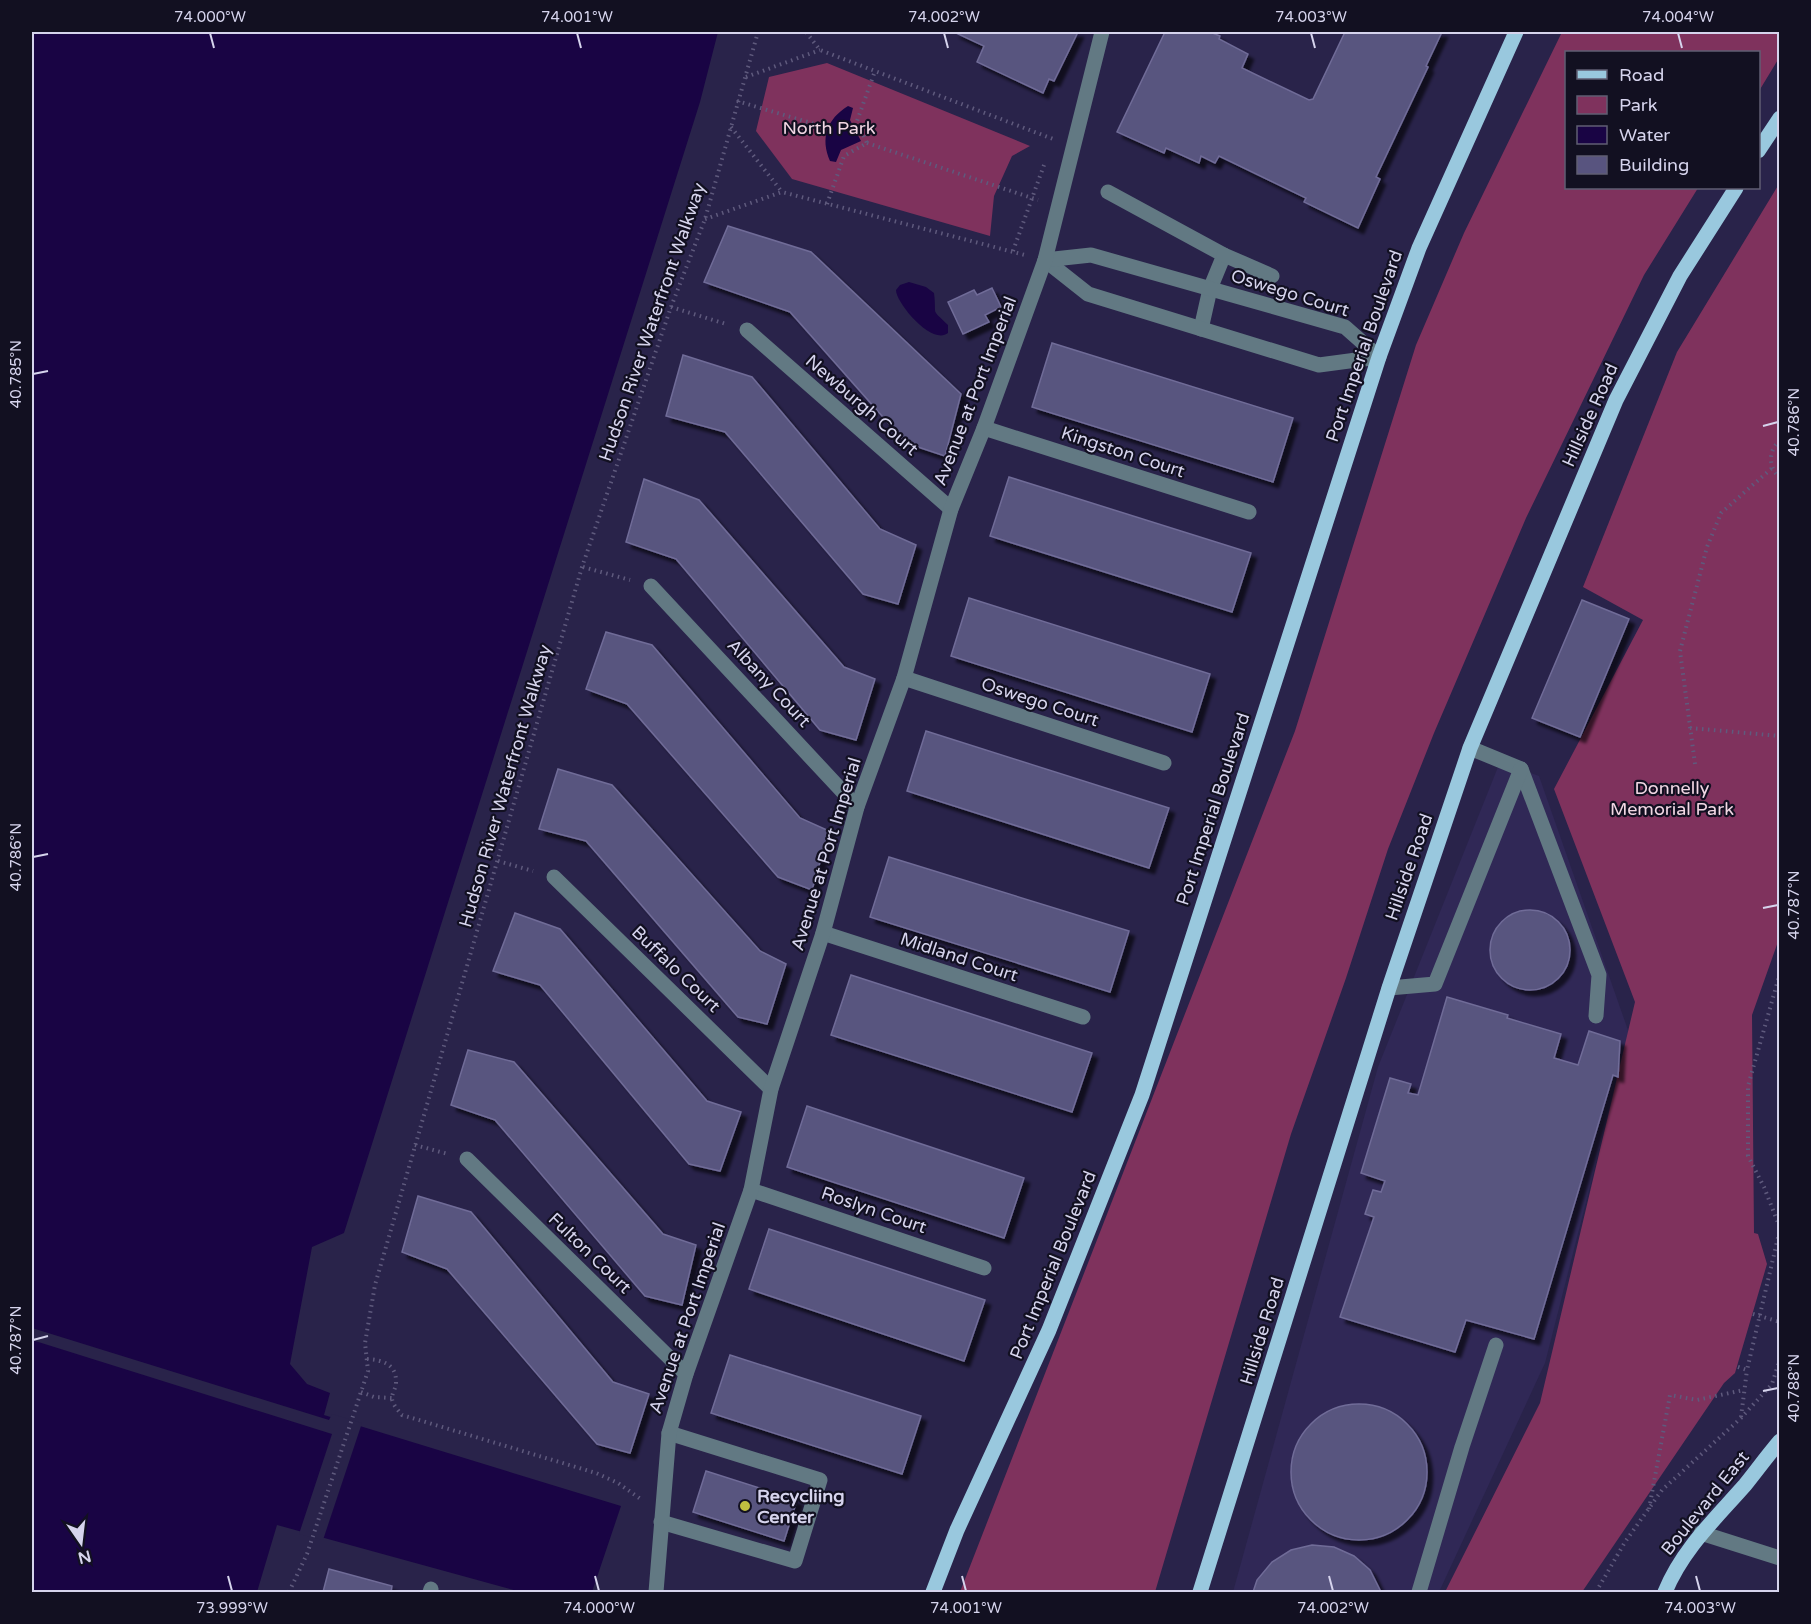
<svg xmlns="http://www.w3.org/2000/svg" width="1811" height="1624" viewBox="0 0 1811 1624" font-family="'Varela Round',sans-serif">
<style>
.built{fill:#302856}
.green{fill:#7f325d}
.water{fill:#190444}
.pier{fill:#29234a}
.building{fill:#58547f;stroke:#706c98;stroke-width:1.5;filter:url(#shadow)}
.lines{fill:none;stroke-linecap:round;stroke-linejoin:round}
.path{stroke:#5f5a7d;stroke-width:4;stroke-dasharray:1.5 4.5;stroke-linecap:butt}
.minor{stroke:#627983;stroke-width:15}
.major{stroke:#99c8de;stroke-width:15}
.ticks{fill:none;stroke:#d6d4ed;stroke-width:2}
.poi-dot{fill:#c0be40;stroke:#121021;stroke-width:2}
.labels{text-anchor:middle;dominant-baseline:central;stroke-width:4.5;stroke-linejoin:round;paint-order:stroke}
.park-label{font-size:18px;fill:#f2d7e4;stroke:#121021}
.street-label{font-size:18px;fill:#d6d4ed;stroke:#121021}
.poi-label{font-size:18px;font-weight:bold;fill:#d6d4ed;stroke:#121021;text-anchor:start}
.neatline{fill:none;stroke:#d6d4ed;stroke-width:2}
.ticks-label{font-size:15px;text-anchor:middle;fill:#d6d4ed}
</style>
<defs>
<filter id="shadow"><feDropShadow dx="5.5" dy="5.5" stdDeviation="1.5" flood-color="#0009"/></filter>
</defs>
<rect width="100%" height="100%" fill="#29234a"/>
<polygon class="built" points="1500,762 1539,776 1629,1033 1545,1363 1439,1592 1233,1592 1378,1067"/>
<g class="green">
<polygon points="1562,32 1779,32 1779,58 1759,91 1758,52 1566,52 1566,188 1698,188 1644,275 1526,518 1434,733 1388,849 1346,978 1291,1134 1155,1592 960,1592 1295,731 1416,345 1464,233"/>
<polygon points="827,63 1030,146 1012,156 994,196 990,236 792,179 756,131 769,77"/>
<polygon points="1779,184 1780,936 1752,1015 1754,1233 1758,1234 1767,1264 1735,1373 1724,1383 1582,1592 1445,1592 1540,1403 1635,1002 1554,789 1643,620 1583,587 1677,352"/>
</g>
<g class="water">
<polygon points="32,32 718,32 700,102 344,1233 312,1247 290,1364 307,1384 330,1393 324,1415 621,1506 592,1592 521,1592 277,1525 257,1592 32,1592"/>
<path d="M848,106L853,108L850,120L861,141L841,150L836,162L830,161C820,138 827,119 848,106Z"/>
<path d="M909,282L926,287L934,293C937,318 930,307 948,325V333C932,346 896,303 896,290L900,285Z"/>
</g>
<polygon class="pier" points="32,1328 329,1420 332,1414 362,1423 323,1540 299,1534 332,1434 32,1340"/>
<g class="building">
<polygon points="954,32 1078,32 1054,81 1049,79 1043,93 977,62 984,46"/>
<polygon points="1165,32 1210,32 1220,36 1219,39 1248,54 1242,68 1309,100 1313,99 1345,32 1442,32 1426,66 1428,67 1376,177 1380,179 1358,228 1304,202 1306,198 1219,156 1215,163 1201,156 1199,163 1166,148 1164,153 1117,132"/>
<polygon points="728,226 811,252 961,394 945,456 906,443 790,312 704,282"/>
<polygon points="992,288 1001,307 985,315 989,322 963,334 948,302 974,290 977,295"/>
<polygon points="1052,343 1293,418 1273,482 1032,407"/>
<polygon points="683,355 752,377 880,529 916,545 898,604 863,594 725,432 666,416"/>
<polygon points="1009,477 1251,553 1232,612 990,536"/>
<polygon points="644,479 699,500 844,667 875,679 856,740 820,730 676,559 626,542"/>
<polygon points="969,598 1210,674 1192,732 951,656"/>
<polygon points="1582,600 1629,619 1580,737 1532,718"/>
<polygon points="606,632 652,645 800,818 829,831 812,890 778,877 627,704 586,689"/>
<polygon points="926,731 1169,808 1149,868 907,791"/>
<polygon points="558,769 612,785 760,951 786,964 767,1024 738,1017 586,841 539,829"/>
<polygon points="889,857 1129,931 1110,992 870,917"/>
<circle cx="1530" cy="950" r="40"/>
<polygon points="515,913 560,929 707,1101 741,1112 720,1171 689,1164 540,985 493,971"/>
<polygon points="851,975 1092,1053 1072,1112 831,1035"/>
<polygon points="1447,997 1508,1015 1507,1018 1561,1034 1554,1058 1578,1065 1589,1031 1620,1041 1618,1077 1613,1075 1534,1339 1466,1320 1455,1352 1340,1317 1374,1217 1365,1214 1373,1190 1381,1192 1385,1181 1361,1173 1390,1078 1411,1084 1408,1093 1418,1095"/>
<polygon points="468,1050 514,1062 663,1234 696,1245 682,1305 645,1296 495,1120 451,1105"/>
<polygon points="807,1106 1024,1178 1004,1238 787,1167"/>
<polygon points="418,1196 471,1212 613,1382 649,1394 630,1453 597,1444 447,1269 402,1252"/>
<polygon points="769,1229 985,1300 964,1361 749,1289"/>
<polygon points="730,1355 921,1416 902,1474 711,1413"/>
<circle cx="1359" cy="1472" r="68"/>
<polygon points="706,1471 797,1500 784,1541 693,1512"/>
<polygon points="1312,1545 1334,1547 1354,1556 1370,1570 1381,1592 1253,1592 1257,1580 1272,1562 1291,1550"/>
<polygon points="329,1569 392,1586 391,1592 323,1592"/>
</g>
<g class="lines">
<g class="path">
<polyline points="806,32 820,50 1053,139"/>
<polyline points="746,77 820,50"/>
<polyline points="737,101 821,126"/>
<polyline points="731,127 782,192"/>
<polyline points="867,143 1038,200"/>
<polyline points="827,204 844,156 867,143 857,121 875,71"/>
<polyline points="705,219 782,192 1025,255"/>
<polyline points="1013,251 1044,165"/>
<polyline points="671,307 726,324"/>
<path d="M1780,440C1768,451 1768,467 1780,478"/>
<polyline points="583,567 630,580"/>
<polyline points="1690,728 1780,736"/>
<polyline points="1695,764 1680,651 1707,547 1721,513 1772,468"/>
<polyline points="498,861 533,871"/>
<polyline points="1780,973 1748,1086 1748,1156 1764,1187 1780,1228"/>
<polyline points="415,1145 448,1154"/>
<polyline points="1753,1314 1780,1322"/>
<path d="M367,1359C382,1360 397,1364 396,1383C396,1388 392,1393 392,1398C392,1404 398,1410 402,1415L596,1473L618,1483L642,1500"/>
<polyline points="1738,1367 1747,1370 1780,1229"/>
<polyline points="361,1392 374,1397 392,1398"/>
<polyline points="1741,1417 1747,1370"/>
<polyline points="1649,1509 1670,1395 1697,1400 1744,1390"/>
<polyline points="289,1592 307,1554 368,1371 365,1343 375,1285 582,567 671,307 705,219 758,32"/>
<polyline points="1596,1592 1625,1542 1662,1490 1741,1418 1772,1384 1780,1359"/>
</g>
<g class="minor">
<polyline points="1108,192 1224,255 1210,289 1201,329"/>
<polyline points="1224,255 1272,276"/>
<polyline points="1045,260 1088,294 1319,365 1379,357"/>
<polyline points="1045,260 1091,255 1345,327 1379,357"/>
<polyline points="747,330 951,509"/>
<polyline points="984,428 1249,512"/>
<polyline points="651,586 857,807"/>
<polyline points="904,678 1164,763"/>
<polyline points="1470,748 1521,769 1599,975 1596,1016"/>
<polyline points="554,877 771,1089"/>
<polyline points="823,933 1083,1017"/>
<polyline points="1389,988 1435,984 1521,769"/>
<polyline points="467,1159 686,1374"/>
<polyline points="751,1190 984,1268"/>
<polyline points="661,1522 795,1561 820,1480 669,1433"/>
<polyline points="1701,1533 1780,1558"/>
<polyline points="430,1592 431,1589"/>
<polyline points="656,1592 669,1433 686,1374 751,1190 771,1089 823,933 857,807 904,678 951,509 984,428 1045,260 1102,32"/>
<polyline points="1419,1592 1462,1447 1496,1345"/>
</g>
<g class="major">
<polyline points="1758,151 1780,118"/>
<polyline points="933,1592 957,1530 1049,1330 1142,1095 1379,357 1419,248 1516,32"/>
<polyline points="1200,1592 1389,988 1470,748 1616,400 1680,276 1736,188"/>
<path d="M1665,1592C1682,1550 1715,1519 1745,1485C1757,1470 1768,1455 1780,1441"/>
</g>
</g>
<path class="ticks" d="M210,33L214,48M577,33L581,48M944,33L948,48M1311,33L1315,48M1678,33L1682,48M33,374L48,371M1763,426L1778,422M33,857L48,854M1763,908L1778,905M33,1340L48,1336M1763,1391L1778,1388M228,1576L232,1591M595,1576L599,1591M962,1576L966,1591M1329,1576L1333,1591M1696,1576L1700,1591"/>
<circle class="poi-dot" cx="745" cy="1506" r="6"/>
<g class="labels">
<g class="park-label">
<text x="829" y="128">North Park</text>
<text x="1672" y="788">Donnelly<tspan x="1672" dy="21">Memorial Park</tspan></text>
</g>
<g class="street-label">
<text transform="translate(1290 293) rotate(17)">Oswego Court</text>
<text transform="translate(652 322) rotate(-71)">Hudson River Waterfront Walkway</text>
<text transform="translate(1364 346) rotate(-71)">Port Imperial Boulevard</text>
<text transform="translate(975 391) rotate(-69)">Avenue at Port Imperial</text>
<text transform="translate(862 405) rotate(41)">Newburgh Court</text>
<text transform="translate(1590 415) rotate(-66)">Hillside Road</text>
<text transform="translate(1123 452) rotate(18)">Kingston Court</text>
<text transform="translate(769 683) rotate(47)">Albany Court</text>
<text transform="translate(1040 702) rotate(18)">Oswego Court</text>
<text transform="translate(505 786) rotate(-74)">Hudson River Waterfront Walkway</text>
<text transform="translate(1213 809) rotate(-72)">Port Imperial Boulevard</text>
<text transform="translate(826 854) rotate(-73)">Avenue at Port Imperial</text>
<text transform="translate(1409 867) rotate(-71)">Hillside Road</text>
<text transform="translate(959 957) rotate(18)">Midland Court</text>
<text transform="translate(676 969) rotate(44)">Buffalo Court</text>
<text transform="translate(874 1210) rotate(19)">Roslyn Court</text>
<text transform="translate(590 1253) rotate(44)">Fulton Court</text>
<text transform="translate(1053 1265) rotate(-68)">Port Imperial Boulevard</text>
<text transform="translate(687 1318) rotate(-71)">Avenue at Port Imperial</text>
<text transform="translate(1262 1331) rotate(-73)">Hillside Road</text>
<text transform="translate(1705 1503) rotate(-51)">Boulevard East</text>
</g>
<g class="poi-label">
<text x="757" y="1496">Recycliing<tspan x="757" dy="21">Center</tspan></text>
</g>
</g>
<rect width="1811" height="1624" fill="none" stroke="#121021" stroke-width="66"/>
<rect x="1565" y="51" width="195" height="138" fill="#121021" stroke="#605e73" stroke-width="1.5"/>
<rect x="1577" y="70" width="30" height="9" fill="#99c8de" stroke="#605e73" stroke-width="1.5"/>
<text x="1619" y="81" font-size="18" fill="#d6d4ed">Road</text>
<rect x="1577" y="96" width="30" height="18" fill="#7f325d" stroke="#605e73" stroke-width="1.5"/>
<text x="1619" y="111" font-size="18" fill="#d6d4ed">Park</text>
<rect x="1577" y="126" width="30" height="18" fill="#190444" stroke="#605e73" stroke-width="1.5"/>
<text x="1619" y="141" font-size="18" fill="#d6d4ed">Water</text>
<rect x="1577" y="156" width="30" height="18" fill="#58547f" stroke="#605e73" stroke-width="1.5"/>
<text x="1619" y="171" font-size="18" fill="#d6d4ed">Building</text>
<g transform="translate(81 1543) rotate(166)" stroke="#121021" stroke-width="4.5" paint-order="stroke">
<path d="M0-4.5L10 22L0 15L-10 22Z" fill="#d6d4ed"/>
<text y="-9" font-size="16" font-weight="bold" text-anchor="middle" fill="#d6d4ed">N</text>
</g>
<rect x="33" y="33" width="1745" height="1558" class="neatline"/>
<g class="ticks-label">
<text x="210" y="22">74.000°W</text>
<text x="577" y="22">74.001°W</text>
<text x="944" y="22">74.002°W</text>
<text x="1311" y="22">74.003°W</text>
<text x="1678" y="22">74.004°W</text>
<text transform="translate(16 374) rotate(-90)" y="5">40.785°N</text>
<text transform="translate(1794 422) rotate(-90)" y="5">40.786°N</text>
<text transform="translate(16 857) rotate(-90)" y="5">40.786°N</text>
<text transform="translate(1794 905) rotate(-90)" y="5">40.787°N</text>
<text transform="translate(16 1340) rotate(-90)" y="5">40.787°N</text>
<text transform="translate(1794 1388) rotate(-90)" y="5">40.788°N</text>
<text x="232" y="1613">73.999°W</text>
<text x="599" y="1613">74.000°W</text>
<text x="966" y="1613">74.001°W</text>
<text x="1333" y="1613">74.002°W</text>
<text x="1700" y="1613">74.003°W</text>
</g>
</svg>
